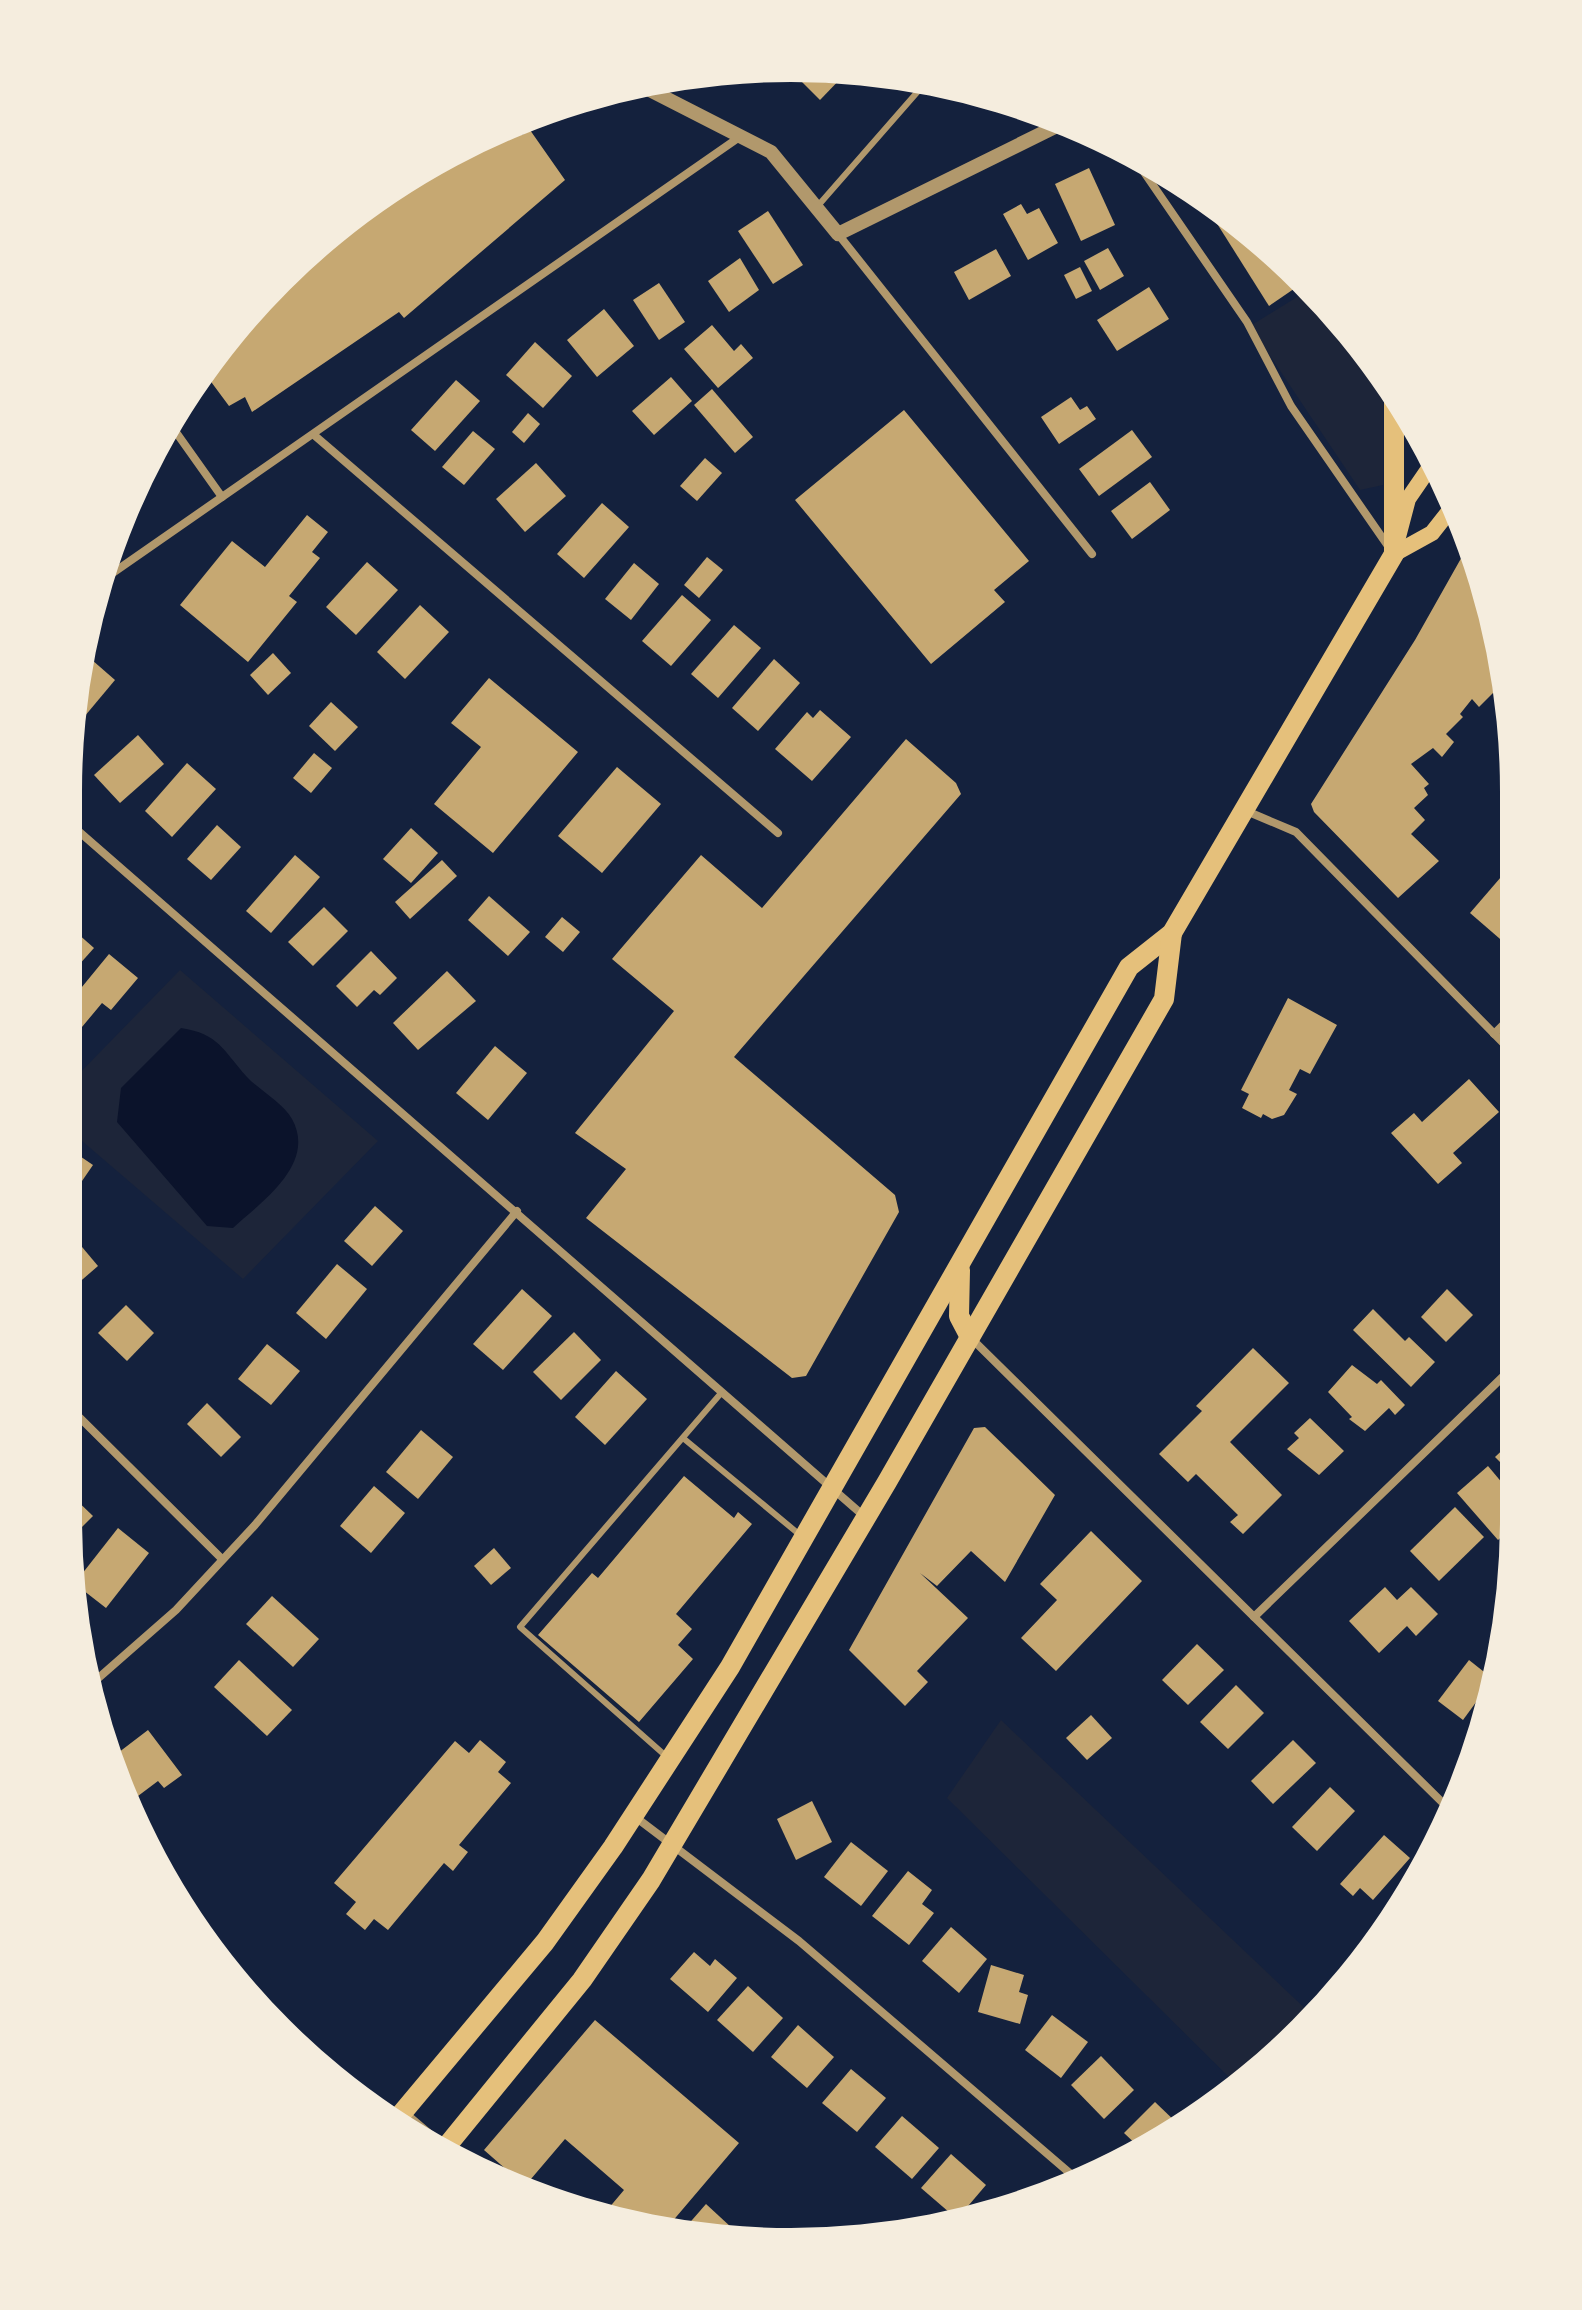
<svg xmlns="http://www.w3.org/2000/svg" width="1582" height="2310" viewBox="0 0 1582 2310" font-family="'Source Serif 4',serif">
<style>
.green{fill:#1d2539}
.water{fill:#0b132b}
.building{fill:#c6a872}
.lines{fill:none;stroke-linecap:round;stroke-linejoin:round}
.service{stroke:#b1986c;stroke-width:6}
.minor{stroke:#b1986c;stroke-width:8}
.tertiary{stroke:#b1986c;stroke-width:14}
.secondary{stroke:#e5c07b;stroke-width:16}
.primary{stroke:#e5c07b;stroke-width:20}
</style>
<rect width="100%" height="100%" fill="#14213d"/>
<g class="green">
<polygon points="1310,289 1383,378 1383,485 1360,490 1250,326"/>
<polygon points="180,970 378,1141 243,1279 68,1129 68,1085"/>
<polygon points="1001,1720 1313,2016 1303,2030 1234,2082 947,1798"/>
</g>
<path class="water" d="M181,1028C219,1034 222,1049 247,1077C259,1090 283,1103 292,1119C317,1164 261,1202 233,1228L207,1226L117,1122L121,1088Z"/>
<g class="building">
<polygon points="788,68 791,68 846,73 820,100"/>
<polygon points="514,123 522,135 530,130 565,180 404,318 399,312 252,412 245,397 229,406 209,379 279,280 389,190"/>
<polygon points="1089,168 1115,225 1081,241 1055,184"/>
<polygon points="1199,195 1302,279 1304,282 1269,306"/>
<polygon points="1021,204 1027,214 1039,208 1058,243 1028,260 1003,214"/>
<polygon points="768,211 803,265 773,284 738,231"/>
<polygon points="1108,248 1124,276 1100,290 1084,261"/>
<polygon points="996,249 1011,276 969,300 954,272"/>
<polygon points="740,258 759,290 729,312 708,281"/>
<polygon points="1080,267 1092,291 1076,299 1064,275"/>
<polygon points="659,283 685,322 659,340 633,300"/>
<polygon points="1149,287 1169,319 1117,351 1097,320"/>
<polygon points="604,309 634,346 597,377 567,340"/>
<polygon points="712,325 734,351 741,344 753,358 718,388 684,349"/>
<polygon points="535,342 572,376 543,408 506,375"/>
<polygon points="671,377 692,401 654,435 632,411"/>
<polygon points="456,380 480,401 435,451 411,430"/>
<polygon points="712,389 753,437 735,453 694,405"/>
<polygon points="1071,397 1080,410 1087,406 1096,419 1059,444 1041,417"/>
<polygon points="904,410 1029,561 994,590 1005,602 931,664 795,500"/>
<polygon points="528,413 540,424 524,443 512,432"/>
<polygon points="1132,430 1152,457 1099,496 1079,469"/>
<polygon points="473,431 495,449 464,485 442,467"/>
<polygon points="705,458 722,473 697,501 680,486"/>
<polygon points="536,463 566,496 525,532 496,499"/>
<polygon points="1150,482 1170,510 1132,539 1111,511"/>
<polygon points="602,503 629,527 584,578 557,554"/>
<polygon points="307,515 328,532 312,552 320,558 289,596 297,602 248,662 180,605 232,541 265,567"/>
<polygon points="1468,546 1500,650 1503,683 1479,707 1472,699 1460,714 1463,717 1446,734 1454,742 1442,757 1433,748 1411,764 1429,784 1424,788 1428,795 1414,808 1425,820 1411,834 1439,861 1398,898 1314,812 1311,804 1415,640"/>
<polygon points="707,557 723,570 699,598 684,585"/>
<polygon points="367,562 398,590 356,635 326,607"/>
<polygon points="634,563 659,584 631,620 605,599"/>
<polygon points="682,595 711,620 671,666 642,641"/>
<polygon points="420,605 449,632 405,679 377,652"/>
<polygon points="734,625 761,648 718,698 691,674"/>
<polygon points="84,653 115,680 74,729 81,656"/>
<polygon points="273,653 291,673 268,695 250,675"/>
<polygon points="774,659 800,683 758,731 732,708"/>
<polygon points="489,678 578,752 493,853 434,804 481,747 451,723"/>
<polygon points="331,702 358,727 335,751 309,726"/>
<polygon points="820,710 851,737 812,781 775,749 807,712 813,718"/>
<polygon points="138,735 164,764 120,803 94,775"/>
<polygon points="906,739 956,783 961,794 734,1057 895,1195 899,1212 806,1376 792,1378 586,1218 626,1169 575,1133 674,1011 612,959 701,855 762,908"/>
<polygon points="314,753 332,768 311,793 293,778"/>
<polygon points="187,763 216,789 172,837 145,811"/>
<polygon points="617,767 661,804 602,873 558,836"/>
<polygon points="217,825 241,847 211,880 187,859"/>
<polygon points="411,828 438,853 411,883 383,859"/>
<polygon points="295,855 320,877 271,933 246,911"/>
<polygon points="442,860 457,876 410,919 395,902"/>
<polygon points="1501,877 1514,888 1514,937 1507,945 1470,913"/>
<polygon points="489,896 530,932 508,956 468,920"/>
<polygon points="324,907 348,931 313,966 288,942"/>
<polygon points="562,917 580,932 563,952 545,937"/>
<polygon points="68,925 94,948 68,977"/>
<polygon points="371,951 397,978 380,995 374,990 357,1007 336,986"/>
<polygon points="109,954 138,978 111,1010 102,1003 72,1039 68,1035 68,1004"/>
<polygon points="447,971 476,1001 418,1050 393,1023"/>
<polygon points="1288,998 1337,1025 1310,1074 1300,1069 1289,1090 1297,1094 1284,1115 1272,1119 1263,1114 1261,1118 1242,1108 1249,1094 1241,1090"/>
<polygon points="495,1046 527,1073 488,1120 456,1093"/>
<polygon points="1469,1079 1499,1112 1453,1153 1462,1163 1438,1184 1391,1133 1414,1113 1422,1122"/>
<polygon points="68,1148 93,1165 71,1197 68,1196"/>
<polygon points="375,1206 403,1231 372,1266 344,1241"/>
<polygon points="77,1241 98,1266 68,1292 68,1249"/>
<polygon points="337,1264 367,1289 326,1339 296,1313"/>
<polygon points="522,1289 552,1316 503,1370 473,1344"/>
<polygon points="1447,1289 1473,1315 1446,1342 1421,1317"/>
<polygon points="126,1305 154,1333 127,1361 98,1333"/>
<polygon points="1373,1309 1405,1341 1409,1337 1435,1362 1411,1387 1353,1330"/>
<polygon points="574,1332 601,1360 561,1400 533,1372"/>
<polygon points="267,1344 300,1371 271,1405 238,1379"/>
<polygon points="1253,1348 1289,1383 1230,1442 1282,1495 1243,1534 1230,1522 1238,1515 1196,1474 1188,1482 1159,1454 1202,1411 1196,1406"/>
<polygon points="1352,1365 1377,1384 1381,1380 1405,1405 1395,1415 1389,1408 1365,1431 1349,1419 1352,1417 1328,1392"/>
<polygon points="616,1371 647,1399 605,1445 575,1417"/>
<polygon points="207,1403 241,1437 221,1457 187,1424"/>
<polygon points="1310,1418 1344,1451 1319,1475 1287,1449 1299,1438 1294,1433"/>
<polygon points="985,1427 1055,1495 1005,1582 971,1551 937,1586 920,1573 968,1618 917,1671 928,1682 905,1706 849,1650 974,1428"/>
<polygon points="421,1430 453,1457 418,1499 386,1472"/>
<polygon points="1514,1439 1514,1476 1495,1457"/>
<polygon points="1488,1466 1514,1497 1513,1527 1498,1540 1457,1493"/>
<polygon points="684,1476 734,1518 738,1512 752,1524 676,1614 692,1629 678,1645 693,1659 639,1722 538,1635 592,1573 598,1578"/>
<polygon points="374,1486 405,1513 371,1553 340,1526"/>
<polygon points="68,1492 93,1516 71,1538 68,1519"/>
<polygon points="1455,1507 1484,1537 1439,1581 1410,1551"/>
<polygon points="118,1528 149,1553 106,1608 79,1587 78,1579"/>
<polygon points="1091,1531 1142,1581 1056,1671 1021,1638 1057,1600 1040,1584"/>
<polygon points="494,1548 511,1568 491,1585 474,1566"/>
<polygon points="1385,1587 1397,1600 1411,1587 1438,1614 1416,1636 1407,1626 1379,1653 1349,1621"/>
<polygon points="272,1596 319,1639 293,1667 246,1624"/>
<polygon points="1197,1644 1224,1670 1188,1705 1162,1680"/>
<polygon points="239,1660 292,1710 267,1736 214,1687"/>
<polygon points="1469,1660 1493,1679 1463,1720 1438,1701"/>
<polygon points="1236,1685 1264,1713 1228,1749 1200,1722"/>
<polygon points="1091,1715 1112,1738 1087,1760 1066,1738"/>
<polygon points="148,1730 182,1775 164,1788 158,1781 138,1796 110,1759"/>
<polygon points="480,1740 506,1762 498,1772 511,1783 459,1845 468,1852 453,1871 444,1863 388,1930 374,1919 365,1930 346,1914 356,1902 334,1883 455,1741 469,1753"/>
<polygon points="1293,1740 1316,1763 1273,1804 1251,1781"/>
<polygon points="1330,1787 1355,1811 1317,1851 1292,1827"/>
<polygon points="812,1801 832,1842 796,1860 777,1819"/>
<polygon points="1384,1835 1410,1858 1373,1900 1360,1888 1353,1896 1340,1884"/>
<polygon points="851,1842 888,1871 861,1906 824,1877"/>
<polygon points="908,1871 932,1890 922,1904 934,1913 909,1945 872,1916"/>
<polygon points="951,1927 987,1959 959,1993 922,1961"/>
<polygon points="694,1952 710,1966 715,1959 737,1978 708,2012 670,1979"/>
<polygon points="991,1965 1024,1975 1019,1992 1028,1995 1020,2024 978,2012"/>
<polygon points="748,1986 783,2018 753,2052 717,2020"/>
<polygon points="1052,2015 1088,2042 1061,2078 1025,2050"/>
<polygon points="595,2020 739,2143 671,2223 608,2209 624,2190 565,2139 525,2186 484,2150"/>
<polygon points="798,2025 834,2057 807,2088 771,2057"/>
<polygon points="1101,2056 1134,2090 1104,2119 1071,2085"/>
<polygon points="851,2069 886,2098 857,2132 822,2103"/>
<polygon points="1155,2102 1179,2125 1141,2149 1124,2133"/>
<polygon points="902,2116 939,2148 912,2179 875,2147"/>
<polygon points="951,2154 986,2185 957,2219 921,2188"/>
<polygon points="706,2204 732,2228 725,2236 686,2227"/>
</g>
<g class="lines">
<g class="service">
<polyline points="816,208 927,81"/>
<polyline points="683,1438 800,1535"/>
<polyline points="667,1757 520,1627 722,1392"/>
</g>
<g class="minor">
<polyline points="1135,159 1247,322 1291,406 1388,546"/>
<polyline points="838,234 1092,554"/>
<polyline points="173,428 222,497"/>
<polyline points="314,435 778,833"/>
<polyline points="107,577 741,136"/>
<polyline points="1244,810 1296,832 1514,1054"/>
<polyline points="68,822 865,1517"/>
<polyline points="1494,1034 1514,1014"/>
<polyline points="971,1338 1449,1809"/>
<polyline points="68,1406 221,1558"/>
<polyline points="1254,1617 1514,1366"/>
<polyline points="95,1681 176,1610 255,1525 517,1211"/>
<polyline points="634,1816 799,1941 1072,2175"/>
<polyline points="404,2112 445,2147"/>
</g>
<polyline class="tertiary" points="640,85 771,152 838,234 1065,122"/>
<g class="secondary">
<polyline points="1398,537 1408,499 1432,464"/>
<polyline points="1394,554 1432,533 1454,505"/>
</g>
<g class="primary">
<polyline points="960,1270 959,1316 970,1337"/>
<polyline points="397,2119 545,1942 613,1847 730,1667 1129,967 1172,933 1394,554 1394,393"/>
<polyline points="446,2147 582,1980 651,1880 887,1482 1164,999 1172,933"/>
</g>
</g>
<path d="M0 0H1582V2310H0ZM791 82H791A709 709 0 0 1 1500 791V1519A709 709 0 0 1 791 2228H791A709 709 0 0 1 82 1519V791A709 709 0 0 1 791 82Z" fill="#f5edde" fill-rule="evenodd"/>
</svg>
